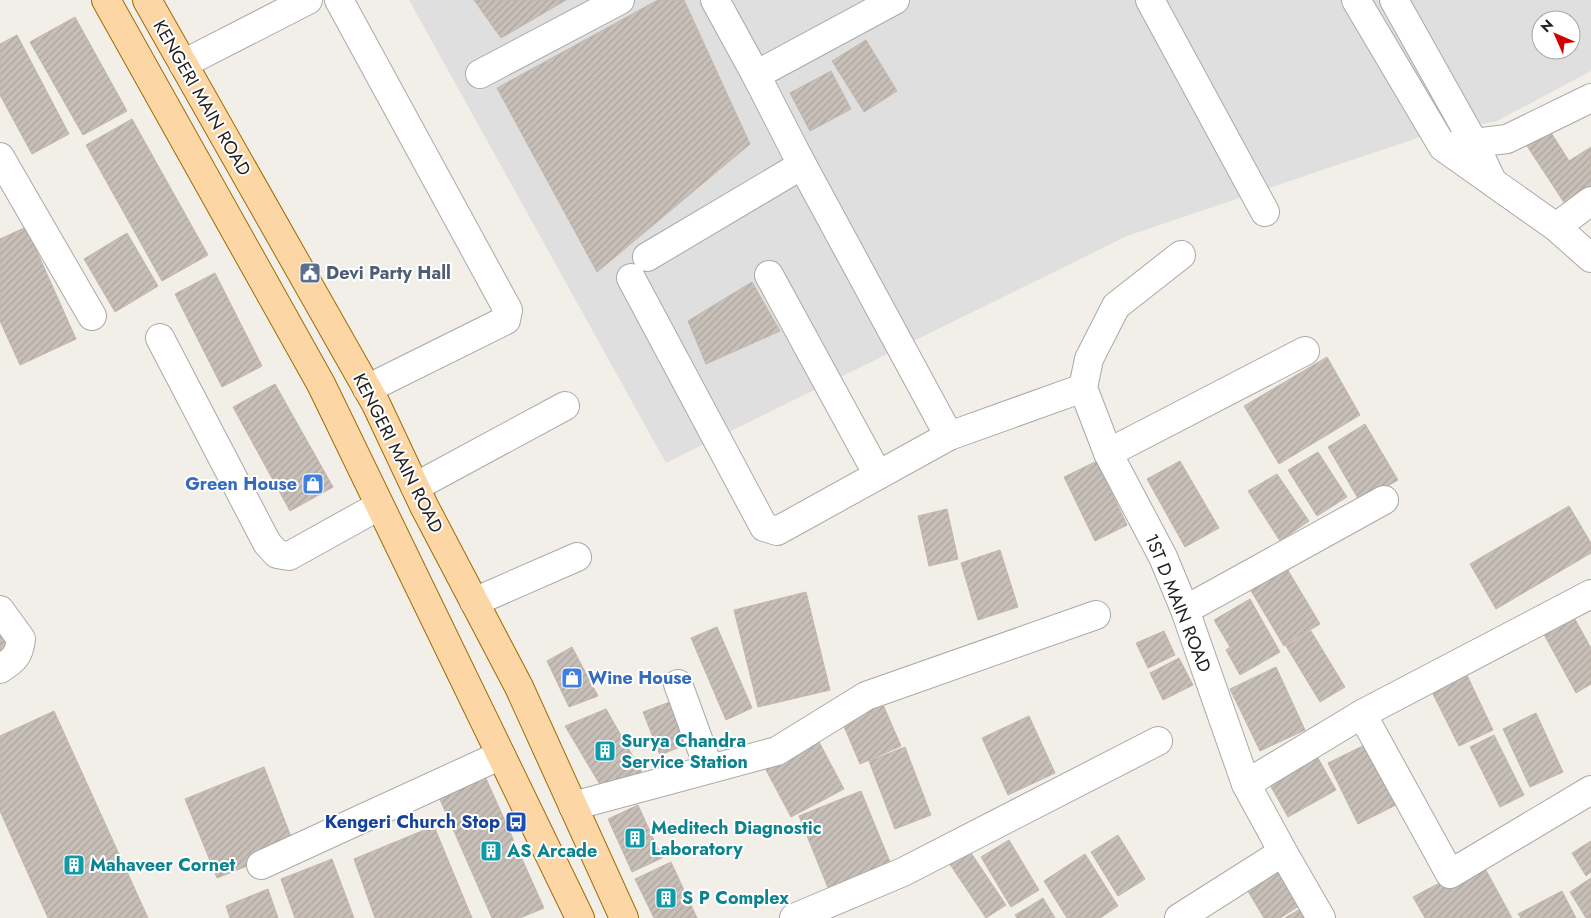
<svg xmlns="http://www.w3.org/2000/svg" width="1591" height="918" viewBox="0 0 1591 918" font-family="Jost,sans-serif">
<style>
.residential{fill:#e0dfdf;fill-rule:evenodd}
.building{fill:url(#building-hatch);stroke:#c4b6ab}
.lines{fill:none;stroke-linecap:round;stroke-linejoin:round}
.minor-casing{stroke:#a9a9a9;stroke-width:30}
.major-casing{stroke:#a06b00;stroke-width:30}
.minor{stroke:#fff;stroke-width:28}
.major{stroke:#fcd6a4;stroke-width:28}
.labels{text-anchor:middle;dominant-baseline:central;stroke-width:4;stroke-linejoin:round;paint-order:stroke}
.street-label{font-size:18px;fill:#222;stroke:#fff}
.service-label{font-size:18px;font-weight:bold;fill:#4e5e75;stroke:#fff;text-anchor:start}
.shop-label{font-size:18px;font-weight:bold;fill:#366cbe;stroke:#fff;text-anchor:end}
.culture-label{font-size:18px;font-weight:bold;fill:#0d838f;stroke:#fff;text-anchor:start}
.transit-label{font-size:18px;font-weight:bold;fill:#164399;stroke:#fff;text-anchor:end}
</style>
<defs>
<pattern id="building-hatch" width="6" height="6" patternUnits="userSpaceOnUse" patternTransform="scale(1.25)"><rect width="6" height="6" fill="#c7bfb8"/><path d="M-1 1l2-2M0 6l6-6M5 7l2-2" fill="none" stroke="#aba49e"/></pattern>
</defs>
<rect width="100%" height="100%" fill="#f2efe9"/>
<path class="residential" d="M409,0H1591V71L1497,121L1429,134L1127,236L666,463ZM1541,20H1571V50H1541Z"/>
<g class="building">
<polygon points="474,0 566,0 501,38"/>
<polygon points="658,0 684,0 750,144 597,272 497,88"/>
<polygon points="75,17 127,111 83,135 30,42"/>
<polygon points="17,35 69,134 32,154 0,95 0,44"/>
<polygon points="866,40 897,91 864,112 832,61"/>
<polygon points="831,71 851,109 810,131 790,93"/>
<polygon points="132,119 208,255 162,281 86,145"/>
<polygon points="1550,131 1569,161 1591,147 1591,187 1565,204 1527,146"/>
<polygon points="26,227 76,339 20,365 0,321 0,239"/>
<polygon points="127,233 158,286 115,312 84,259"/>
<polygon points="215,273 262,366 222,387 175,294"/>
<polygon points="752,282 780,331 706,364 688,321"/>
<polygon points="1327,357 1360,415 1279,464 1244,406"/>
<polygon points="275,384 333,487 290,511 233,407"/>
<polygon points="1365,424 1398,480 1360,502 1328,447"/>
<polygon points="1318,452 1347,497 1317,516 1288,470"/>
<polygon points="1097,461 1127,525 1095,541 1064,477"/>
<polygon points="1180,461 1219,528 1185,547 1147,479"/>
<polygon points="1277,474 1309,521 1280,541 1248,491"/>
<polygon points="1569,506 1591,543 1591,553 1496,609 1470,564"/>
<polygon points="947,509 958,559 929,566 918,516"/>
<polygon points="1000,550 1018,607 978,620 961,563"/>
<polygon points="1286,567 1320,624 1284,646 1250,589"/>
<polygon points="806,592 830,690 758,707 734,610"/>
<polygon points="1250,599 1280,652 1240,675 1226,650 1230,647 1214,620"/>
<polygon points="1571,612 1591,648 1591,684 1576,693 1541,629"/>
<polygon points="0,625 15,647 0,658"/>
<polygon points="717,627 752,708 726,720 691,638"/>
<polygon points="1164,631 1175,655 1148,668 1136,643"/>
<polygon points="1311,631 1345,687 1320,702 1286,646"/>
<polygon points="572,647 598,696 569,707 547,661"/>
<polygon points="1179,658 1193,685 1163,700 1150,673"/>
<polygon points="1276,667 1305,730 1260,751 1230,689"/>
<polygon points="1465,671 1493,730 1459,746 1430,688"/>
<polygon points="678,699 695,741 660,755 643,712"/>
<polygon points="881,700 901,746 860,764 840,717"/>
<polygon points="606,709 644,776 602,788 565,726"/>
<polygon points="54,711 148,918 48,918 0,811 0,736"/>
<polygon points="1536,713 1563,772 1530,787 1503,729"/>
<polygon points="1029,716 1055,773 1008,795 982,738"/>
<polygon points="1494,735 1524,795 1500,807 1470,747"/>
<polygon points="818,740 844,789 791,817 765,768"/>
<polygon points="1371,742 1400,803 1358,824 1328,763"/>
<polygon points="905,747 931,815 895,829 869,761"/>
<polygon points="1314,751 1336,790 1288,817 1266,778"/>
<polygon points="264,767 295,847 217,878 185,799"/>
<polygon points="484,774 544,908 520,918 492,918 438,795"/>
<polygon points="861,791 890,862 828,888 799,816"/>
<polygon points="638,805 662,858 632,872 608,819"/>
<polygon points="434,826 472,918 375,918 354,859"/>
<polygon points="1118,835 1145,879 1118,896 1091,852"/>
<polygon points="1009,840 1039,890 1011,907 981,857"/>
<polygon points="1591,841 1591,872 1586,876 1572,853"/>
<polygon points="969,850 1006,905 986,918 949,863"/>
<polygon points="1085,854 1118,906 1100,918 1067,918 1044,881"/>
<polygon points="332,859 354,918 295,918 281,879"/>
<polygon points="1278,861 1304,903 1280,918 1264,918 1243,883"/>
<polygon points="1481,861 1512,918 1425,918 1413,897"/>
<polygon points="671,862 697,918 654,918 635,879"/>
<polygon points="1591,878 1591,918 1586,918 1570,892"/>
<polygon points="268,889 278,918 230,918 226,906"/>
<polygon points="1562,891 1576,918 1521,918 1518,914"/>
<polygon points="1043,898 1055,918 1017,918 1015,915"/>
<polygon points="1305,906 1313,918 1285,918"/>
</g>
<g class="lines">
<g class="minor-casing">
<g id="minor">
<polyline points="339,0 508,310 506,320 367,389"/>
<polyline points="715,0 756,75 895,0"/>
<polyline points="1150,0 1265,212"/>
<polyline points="1356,0 1443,147 1556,227 1591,258"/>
<polyline points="1394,0 1474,143 1492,181"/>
<polyline points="183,64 308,0"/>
<polyline points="480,74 620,0"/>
<polyline points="1457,145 1507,139 1591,98"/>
<polyline points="0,157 92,316"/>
<polyline points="798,157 949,436"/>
<polyline points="1556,227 1591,201"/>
<polyline points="1181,255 1116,306 1089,359 1083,388 1108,453 1163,557 1185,610 1246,784 1283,852 1321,918"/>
<polyline points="647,257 797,168 799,164 798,157 756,75"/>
<polyline points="769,275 878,475"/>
<polyline points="631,278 764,527 777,531 949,436 1083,388"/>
<polyline points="160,338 267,543 277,554 289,556 379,506"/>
<polyline points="1108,453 1305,351"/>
<polyline points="415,487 565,406"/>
<polyline points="474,602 577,557"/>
<path d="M0,610L21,639C19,656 14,660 0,669"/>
<polyline points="1185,610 1384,500"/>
<polyline points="678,684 709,769"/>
<polyline points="1362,714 1450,874 1591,790"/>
<polyline points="1246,784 1362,714 1591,594"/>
<polyline points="573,806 777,751 866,696 1096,615"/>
<polyline points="261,865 501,755"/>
<polyline points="794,918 903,872 1158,741"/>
<polyline points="1179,918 1283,852"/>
</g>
</g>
<g class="major-casing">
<g id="major">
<polyline points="106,0 321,384 580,918"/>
<polyline points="147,0 376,404 424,506 519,687 624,918"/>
</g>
</g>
<use href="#minor" class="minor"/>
<use href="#major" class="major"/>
</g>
<defs>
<g id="civic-square" transform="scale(1.125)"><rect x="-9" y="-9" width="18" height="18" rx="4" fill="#5c6f8a" stroke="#fff"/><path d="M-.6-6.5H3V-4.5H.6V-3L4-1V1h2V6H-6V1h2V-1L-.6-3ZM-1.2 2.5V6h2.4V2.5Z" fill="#fff"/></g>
<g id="shop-square" transform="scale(1.125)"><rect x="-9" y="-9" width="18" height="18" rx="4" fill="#3f7fe0" stroke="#fff"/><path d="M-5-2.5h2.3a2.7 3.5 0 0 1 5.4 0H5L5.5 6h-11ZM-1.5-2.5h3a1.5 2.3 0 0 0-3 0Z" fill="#fff"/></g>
<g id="building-square" transform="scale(1.125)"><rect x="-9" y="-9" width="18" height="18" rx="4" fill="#0f9aa8" stroke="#fff"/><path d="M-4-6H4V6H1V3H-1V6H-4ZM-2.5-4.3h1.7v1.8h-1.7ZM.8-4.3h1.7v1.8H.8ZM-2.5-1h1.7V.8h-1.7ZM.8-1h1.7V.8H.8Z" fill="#fff"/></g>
<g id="bus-square" transform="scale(1.125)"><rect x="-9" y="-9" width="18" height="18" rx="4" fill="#1a4fb4" stroke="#fff"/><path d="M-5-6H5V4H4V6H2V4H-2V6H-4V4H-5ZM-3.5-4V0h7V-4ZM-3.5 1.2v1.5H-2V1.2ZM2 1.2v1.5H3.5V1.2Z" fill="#fff"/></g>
</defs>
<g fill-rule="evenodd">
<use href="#civic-square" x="310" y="273"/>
<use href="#shop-square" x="313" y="484"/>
<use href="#shop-square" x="572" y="678"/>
<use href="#building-square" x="605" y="751"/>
<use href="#bus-square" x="516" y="822"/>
<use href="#building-square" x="635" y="838"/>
<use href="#building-square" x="491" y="851"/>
<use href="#building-square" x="74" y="865"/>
<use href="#building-square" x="666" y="898"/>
</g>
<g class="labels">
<g class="street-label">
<text transform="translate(202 98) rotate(60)">KENGERI MAIN ROAD</text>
<text transform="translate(398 453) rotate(63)">KENGERI MAIN ROAD</text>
<text transform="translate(1178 603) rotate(68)">1ST D MAIN ROAD</text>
</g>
<g class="service-label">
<text x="326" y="273">Devi Party Hall</text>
</g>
<g class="shop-label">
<text x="297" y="484">Green House</text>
<text x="588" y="678" text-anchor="start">Wine House</text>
</g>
<g class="culture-label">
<text x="621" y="741">Surya Chandra<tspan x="621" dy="21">Service Station</tspan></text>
<text x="651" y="828">Meditech Diagnostic<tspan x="651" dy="21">Laboratory</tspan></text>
<text x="507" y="851">AS Arcade</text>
<text x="90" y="865">Mahaveer Cornet</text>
<text x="682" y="898">S P Complex</text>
</g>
<g class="transit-label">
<text x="500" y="822">Kengeri Church Stop</text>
</g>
</g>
<g transform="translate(1556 35) rotate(315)"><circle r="24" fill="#ffffff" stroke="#a7a7a7"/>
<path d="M0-4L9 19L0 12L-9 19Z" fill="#d40000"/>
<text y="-8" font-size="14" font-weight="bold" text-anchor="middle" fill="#222222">N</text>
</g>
</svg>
